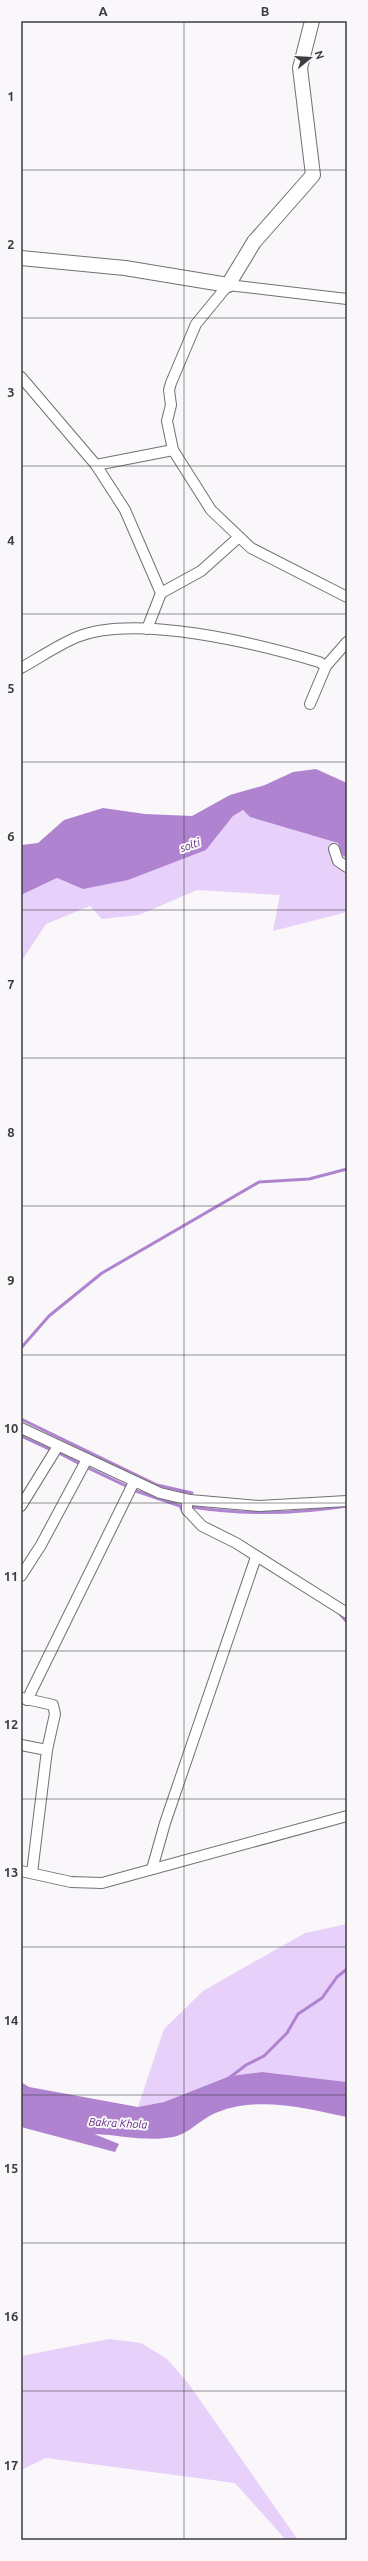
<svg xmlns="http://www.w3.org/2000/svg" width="368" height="2561" viewBox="0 0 368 2561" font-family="Ubuntu,sans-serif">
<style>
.grass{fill:#e7d0f9}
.water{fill:#af83d0}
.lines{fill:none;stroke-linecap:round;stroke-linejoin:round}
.stream{stroke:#af83d0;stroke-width:3}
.street-casing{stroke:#727073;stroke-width:12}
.secondary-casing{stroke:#727073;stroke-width:16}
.street{stroke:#fff;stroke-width:10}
.secondary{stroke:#fff;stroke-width:14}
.grid{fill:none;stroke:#3d3c3e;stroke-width:1;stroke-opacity:0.55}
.labels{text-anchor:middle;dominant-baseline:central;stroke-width:4;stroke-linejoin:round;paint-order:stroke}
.water-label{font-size:11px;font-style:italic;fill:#642b86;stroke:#f9f7fa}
.neatline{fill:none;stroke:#3d3c3e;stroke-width:1.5}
.grid-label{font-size:13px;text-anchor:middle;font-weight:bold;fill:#3d3c3e}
</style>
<rect width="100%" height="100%" fill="#f9f7fa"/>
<g class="grass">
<polygon points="243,810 250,817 338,843 342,855 347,858 347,912 273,931 280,895 197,890 139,915 102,919 90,906 46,924 21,962 21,895 57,878 83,889 206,850 233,816"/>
<polygon points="347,1924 347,2082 262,2072 230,2076 164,2102 138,2107 164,2029 203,1991 305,1933"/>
<polygon points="109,2339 141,2343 167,2359 188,2383 298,2540 286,2540 235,2483 46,2458 21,2470 21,2356"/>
</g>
<g class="water">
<polygon points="316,769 347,783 347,858 342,855 338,843 250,817 243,810 233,816 206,850 128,880 83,889 57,878 21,895 21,845 38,843 64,820 103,808 145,814 192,816 230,795 265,785 293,772"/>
<path d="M262,2072L347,2082V2117C306,2108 258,2096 218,2112C201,2118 191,2133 173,2137C147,2142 120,2135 94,2134L119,2144L115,2152L21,2127V2082L29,2087L138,2107L164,2102L230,2076Z"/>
</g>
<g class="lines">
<g class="stream">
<polyline points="21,1348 49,1316 102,1273 259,1182 309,1179 347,1169"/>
<polyline points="21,1419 157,1485 192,1493"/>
<polyline points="21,1436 51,1450"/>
<polyline points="57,1452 82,1465"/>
<polyline points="86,1467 126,1486"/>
<polyline points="133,1490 180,1506 184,1514"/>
<path d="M192,1507C243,1515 296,1514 347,1506"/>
<polyline points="339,1613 347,1622"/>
<polyline points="229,2078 246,2065 264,2056 287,2033 298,2014 322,1998 337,1977 347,1969"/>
</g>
<g class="street-casing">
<g id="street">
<polyline points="347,299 228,285 196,324 171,383 169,390 171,405 167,421 173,450 211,510 251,548 347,597"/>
<polyline points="21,377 96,465 125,510 161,593 147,629"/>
<polyline points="96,465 173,450"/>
<polyline points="161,593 201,571 239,537"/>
<path d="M21,668C39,658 58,645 77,637C136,613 259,644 319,662L326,666"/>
<polyline points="310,704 326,666 347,642"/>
<polyline points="334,849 338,861 347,867"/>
<polyline points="21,1428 160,1493 190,1500 259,1506 347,1501"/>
<polyline points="187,1500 187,1510 202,1526 236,1543 347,1613"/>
<polyline points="21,1506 58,1446"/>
<polyline points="21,1576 41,1545 87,1459"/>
<polyline points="22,1698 53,1705 55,1714 47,1750 32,1873"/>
<polyline points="27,1700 134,1482"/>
<polyline points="21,1745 47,1750"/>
<polyline points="152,1869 165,1823 256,1557"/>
<polyline points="21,1871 71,1882 102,1883 347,1816"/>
</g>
</g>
<g class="secondary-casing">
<polyline id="secondary" points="21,258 125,268 228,285 254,242 313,175 300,68 312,21"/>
</g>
<use href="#street" class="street"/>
<use href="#secondary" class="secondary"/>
</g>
<path class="grid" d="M184,21V2540M21,170H347M21,318H347M21,466H347M21,614H347M21,762H347M21,910H347M21,1058H347M21,1206H347M21,1355H347M21,1503H347M21,1651H347M21,1799H347M21,1947H347M21,2095H347M21,2243H347M21,2391H347"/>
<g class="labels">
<g class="water-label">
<text transform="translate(190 845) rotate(-20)">solti</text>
<text transform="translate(118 2123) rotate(3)">Bakra Khola</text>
</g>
</g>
<rect width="368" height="2561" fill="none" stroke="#f9f7fa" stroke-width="44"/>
<g transform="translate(310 58) rotate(72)" stroke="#f9f7fa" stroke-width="3" paint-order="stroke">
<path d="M0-3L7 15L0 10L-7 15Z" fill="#3d3c3e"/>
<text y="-6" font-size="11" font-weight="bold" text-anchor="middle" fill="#3d3c3e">N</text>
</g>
<rect x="22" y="22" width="324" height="2517" class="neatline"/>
<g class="grid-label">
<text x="103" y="16">A</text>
<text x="265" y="16">B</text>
<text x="11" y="101">1</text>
<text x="11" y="249">2</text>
<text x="11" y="397">3</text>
<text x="11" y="545">4</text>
<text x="11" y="693">5</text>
<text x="11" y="841">6</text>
<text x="11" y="989">7</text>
<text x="11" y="1137">8</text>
<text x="11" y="1285">9</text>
<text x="11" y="1433">10</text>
<text x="11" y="1581">11</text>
<text x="11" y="1729">12</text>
<text x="11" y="1877">13</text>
<text x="11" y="2025">14</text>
<text x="11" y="2173">15</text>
<text x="11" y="2321">16</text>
<text x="11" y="2470">17</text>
</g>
</svg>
